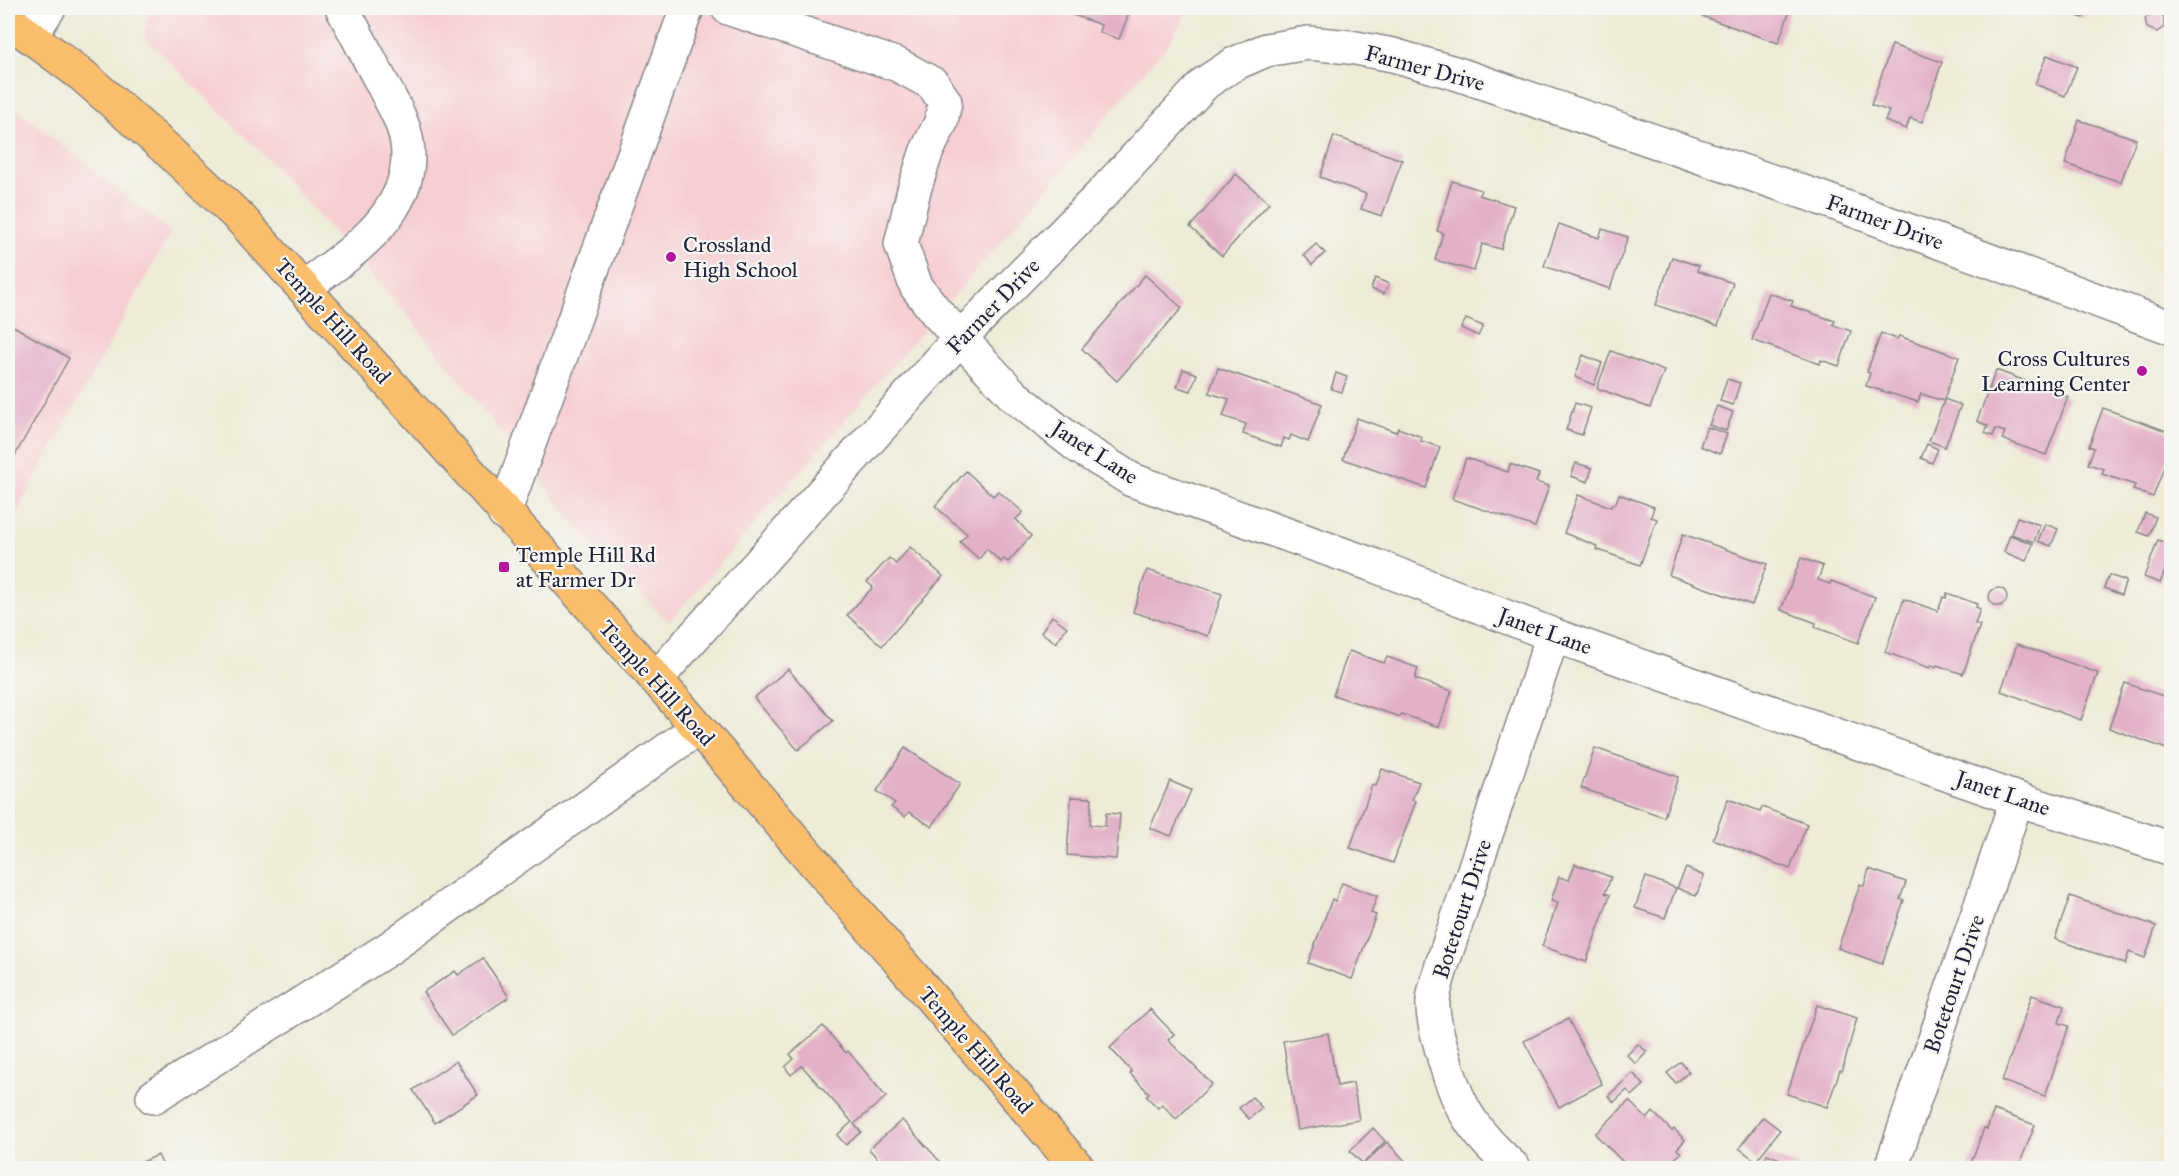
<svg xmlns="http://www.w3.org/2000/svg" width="2179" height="1176" viewBox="0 0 2179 1176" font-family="'IM FELL Great Primer',serif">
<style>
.built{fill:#f7cfd3}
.building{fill:#e3b0c8}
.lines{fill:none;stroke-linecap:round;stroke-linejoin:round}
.minor-casing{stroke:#888689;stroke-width:36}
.major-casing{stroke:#888689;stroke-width:36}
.minor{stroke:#fff;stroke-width:33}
.major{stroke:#fabe6d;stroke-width:33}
.poi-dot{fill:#b5179e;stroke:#f6f6f2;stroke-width:2}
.labels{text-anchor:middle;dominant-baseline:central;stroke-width:4.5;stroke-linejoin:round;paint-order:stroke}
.street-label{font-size:22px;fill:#22223b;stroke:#f6f6f2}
.poi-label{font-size:22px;fill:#22223b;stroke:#f6f6f2;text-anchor:start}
</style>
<rect width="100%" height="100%" fill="#f6f6f2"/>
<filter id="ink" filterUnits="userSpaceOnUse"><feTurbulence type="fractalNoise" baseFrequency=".0167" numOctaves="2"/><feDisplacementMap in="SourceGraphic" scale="12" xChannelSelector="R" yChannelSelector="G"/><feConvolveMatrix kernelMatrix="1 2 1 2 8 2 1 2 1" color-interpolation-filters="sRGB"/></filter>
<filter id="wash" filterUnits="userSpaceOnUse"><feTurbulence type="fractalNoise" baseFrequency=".008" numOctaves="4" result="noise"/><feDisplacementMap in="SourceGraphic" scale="24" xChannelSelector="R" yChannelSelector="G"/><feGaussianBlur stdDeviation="1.35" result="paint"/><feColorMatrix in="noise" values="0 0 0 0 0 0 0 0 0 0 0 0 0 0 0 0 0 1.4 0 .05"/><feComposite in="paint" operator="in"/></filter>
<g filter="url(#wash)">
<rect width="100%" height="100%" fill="#eeebd7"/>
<g class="built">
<polygon points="150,8 1188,8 1172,39 1039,198 669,622 589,541 408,316 266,157 144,37"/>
<polygon points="8,102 171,232 8,528"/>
</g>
<g id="blocks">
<g class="building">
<polygon points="1054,8 1131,8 1119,39 1099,32 1101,25"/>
<polygon points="1698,8 1791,8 1778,43 1696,14"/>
<polygon points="2056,8 2087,8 2083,18"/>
<polygon points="2155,12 2164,16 2164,27 2157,32 2147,28 2145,18"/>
<polygon points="1892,45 1942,62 1922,122 1910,118 1906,129 1885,121 1889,111 1871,105"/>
<polygon points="2047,55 2077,67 2065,96 2035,84"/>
<polygon points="2079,120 2136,139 2121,182 2065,164"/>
<polygon points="1334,136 1402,160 1382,216 1361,209 1366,194 1320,177"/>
<polygon points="1236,174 1269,203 1222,256 1190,227"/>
<polygon points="1452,181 1481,190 1479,195 1514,206 1501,249 1482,244 1474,271 1435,260 1443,233 1437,231"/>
<polygon points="1559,224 1599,238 1602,229 1628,237 1610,289 1544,266"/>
<polygon points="1316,244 1325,253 1312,265 1304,255"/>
<polygon points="1672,257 1699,266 1697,271 1733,283 1718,326 1656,305"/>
<polygon points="1145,275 1182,308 1117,381 1082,349"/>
<polygon points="1375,278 1389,284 1384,294 1371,289"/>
<polygon points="1769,293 1793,301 1791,306 1835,321 1833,325 1851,331 1839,366 1821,360 1820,364 1752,340"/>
<polygon points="1466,319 1483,326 1478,336 1461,328"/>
<polygon points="8,323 69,358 8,468"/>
<polygon points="1881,333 1897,339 1899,336 1959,357 1944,399 1961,405 1945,447 1929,441 1944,401 1921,394 1918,402 1866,386 1870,373 1867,372"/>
<polygon points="1611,351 1664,371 1650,408 1597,388"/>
<polygon points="1583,355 1602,363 1594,385 1575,377"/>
<polygon points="1218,368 1322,404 1308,442 1291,435 1289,440 1284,438 1281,447 1243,434 1246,424 1223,416 1229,399 1209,393"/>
<polygon points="1183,369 1197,374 1191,391 1177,387"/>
<polygon points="1996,370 2068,397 2046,455 2002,439 2005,432 1996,429 1993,436 1985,433 1988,426 1977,421"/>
<polygon points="1336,373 1347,377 1342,392 1331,389"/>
<polygon points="1727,379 1740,383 1733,405 1720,401"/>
<polygon points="1575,403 1591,408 1582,435 1566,430"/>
<polygon points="1717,406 1733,412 1726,431 1709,425"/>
<polygon points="2103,408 2172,433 2172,446 2153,497 2133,490 2135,485 2102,474 2104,469 2088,464 2094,448 2089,446"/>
<polygon points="1357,418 1396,432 1398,428 1422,437 1421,441 1440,447 1426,488 1343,459"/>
<polygon points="1707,427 1727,434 1720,454 1700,446"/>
<polygon points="1927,444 1938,449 1932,463 1921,458"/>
<polygon points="1466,458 1508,472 1510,464 1539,474 1536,482 1549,486 1535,527 1452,499"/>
<polygon points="1576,463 1592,468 1588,482 1571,476"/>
<polygon points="966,471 993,496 998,491 1023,512 1016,519 1031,536 1008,562 1004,559 1001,562 987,549 979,559 960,542 967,534 935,506"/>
<polygon points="1619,494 1654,507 1651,517 1657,519 1640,565 1596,549 1597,546 1564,533 1578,495 1611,507 1612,504 1615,505"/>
<polygon points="2145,513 2156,517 2149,536 2138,532"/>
<polygon points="2017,517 2040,525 2034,542 2011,534"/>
<polygon points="2045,524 2058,529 2051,546 2038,541"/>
<polygon points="1683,534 1767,564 1752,605 1669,575"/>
<polygon points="2010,535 2033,544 2026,561 2004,552"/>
<polygon points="2158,540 2172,545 2172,553 2160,583 2144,577"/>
<polygon points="910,547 943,576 882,646 847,615 873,587 867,582 889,558 896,564"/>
<polygon points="1801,558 1823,566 1818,580 1830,584 1831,581 1875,597 1858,643 1815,627 1816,623 1781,610"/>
<polygon points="1147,570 1222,594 1208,636 1133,612"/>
<polygon points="2109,575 2126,581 2121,595 2104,588"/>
<circle cx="1998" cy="597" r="9"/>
<polygon points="1947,593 1977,604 1976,607 1980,609 1975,624 1980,625 1963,674 1937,665 1936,667 1931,665 1930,668 1885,652 1904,599 1938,611 1943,597 1946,598"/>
<polygon points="1052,616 1067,627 1056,643 1041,632"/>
<polygon points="2017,644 2098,673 2081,720 2001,691"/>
<polygon points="1349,651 1384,663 1387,657 1418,668 1415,679 1452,691 1439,727 1401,714 1400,717 1333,695"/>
<polygon points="788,669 833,721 798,750 754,698"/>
<polygon points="2125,683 2172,699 2172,751 2109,728"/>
<polygon points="905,748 960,784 932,827 909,812 905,817 891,807 895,803 877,791"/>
<polygon points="1595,748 1678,777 1664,817 1581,788"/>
<polygon points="1382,769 1419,782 1412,800 1416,801 1393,863 1350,848 1372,785 1376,786"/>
<polygon points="1170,781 1191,790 1171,836 1150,828"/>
<polygon points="1071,797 1092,798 1090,825 1105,826 1106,813 1120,814 1116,859 1067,855"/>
<polygon points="1728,799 1760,811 1762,807 1807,824 1790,869 1713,839"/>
<polygon points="1575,864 1611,877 1605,893 1610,895 1586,962 1542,946 1558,903 1551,901 1559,877 1569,880"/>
<polygon points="1686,868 1704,876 1696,896 1677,888"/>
<polygon points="1869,869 1906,882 1900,899 1904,900 1882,964 1838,948 1860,884 1864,886"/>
<polygon points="1646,877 1676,888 1665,918 1635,908"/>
<polygon points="1342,883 1377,896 1371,913 1376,915 1352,979 1308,963 1332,899 1335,901"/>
<polygon points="2070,896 2156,926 2145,958 2129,952 2125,964 2055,939"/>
<polygon points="483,958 509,997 452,1035 423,992 455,971 458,975"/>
<polygon points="2032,995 2064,1006 2059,1023 2069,1026 2045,1096 2002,1081"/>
<polygon points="1817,1005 1857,1018 1842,1071 1840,1070 1827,1107 1787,1094"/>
<polygon points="1150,1009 1174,1034 1168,1040 1212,1084 1176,1119 1162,1104 1158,1108 1146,1096 1149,1093 1130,1074 1132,1072 1110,1048"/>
<polygon points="1568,1019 1602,1084 1559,1107 1524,1041"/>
<polygon points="823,1026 846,1053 848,1051 886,1097 854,1124 861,1132 846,1145 837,1135 852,1122 802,1066 791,1075 785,1067 794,1059 790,1054"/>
<polygon points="1328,1033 1337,1086 1353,1083 1359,1120 1298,1130 1283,1041"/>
<polygon points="1638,1044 1647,1052 1636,1064 1627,1055"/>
<polygon points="456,1061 478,1095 435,1123 413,1090"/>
<polygon points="1681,1062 1689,1072 1676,1083 1667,1073"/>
<polygon points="1633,1073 1644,1085 1632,1096 1627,1090 1614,1102 1608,1096"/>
<polygon points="1252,1097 1262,1108 1249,1119 1239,1108"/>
<polygon points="1629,1101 1647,1119 1653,1112 1672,1131 1674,1129 1685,1140 1677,1149 1681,1153 1665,1168 1629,1168 1595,1134"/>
<polygon points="1994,1110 2035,1125 2018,1168 1969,1168 1984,1128 1987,1129"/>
<polygon points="1763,1117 1780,1130 1756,1161 1739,1148"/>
<polygon points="902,1120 946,1168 886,1168 869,1149"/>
<polygon points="1373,1128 1385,1141 1363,1164 1350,1151"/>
<polygon points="1387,1142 1412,1168 1359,1168"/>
<polygon points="1767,1154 1803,1168 1761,1168"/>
<polygon points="158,1155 164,1168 129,1168"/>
</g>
</g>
</g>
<g filter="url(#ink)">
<use href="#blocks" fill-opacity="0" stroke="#888689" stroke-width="1.5"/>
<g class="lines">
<g class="minor-casing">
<g id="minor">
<polyline points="728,8 898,65 933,84 945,102 941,122 926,153 914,190 901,244 916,286 936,312 1014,396 1079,447 1132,480 1373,565 1553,635 2017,799 2172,849"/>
<polyline points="30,36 49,8"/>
<path d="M304,287C351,254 417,210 407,143C404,122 392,103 383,85C369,59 356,33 342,8"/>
<polyline points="504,513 687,8"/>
<polyline points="656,679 960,338 1101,195 1205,83 1234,64 1266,50 1308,43 1350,47 1393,55 1458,74 1815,196 2172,328"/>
<polyline points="153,1097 388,949 698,728"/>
<path d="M1514,1168C1470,1129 1456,1104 1441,1047C1437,1033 1432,1016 1433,1001C1434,989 1439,976 1442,965L1553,635"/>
<polyline points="1891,1168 2017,799"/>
</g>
</g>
<g class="major-casing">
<polyline id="major" points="8,20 82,75 171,153 241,219 656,679 1078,1168"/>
</g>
<use href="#minor" class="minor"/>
<use href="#major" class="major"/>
</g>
</g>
<g class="poi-dot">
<circle cx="671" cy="257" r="6"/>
<circle cx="2142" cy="371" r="6"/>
<rect x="498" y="561" width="12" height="12" rx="3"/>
</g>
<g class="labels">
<g class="street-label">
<text transform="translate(1425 68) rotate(15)">Farmer Drive</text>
<text transform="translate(1885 222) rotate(20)">Farmer Drive</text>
<text transform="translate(993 306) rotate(-46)">Farmer Drive</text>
<text transform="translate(333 321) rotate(48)">Temple Hill Road</text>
<text transform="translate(1095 452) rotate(33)">Janet Lane</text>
<text transform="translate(1545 631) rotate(20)">Janet Lane</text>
<text transform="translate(657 683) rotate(48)">Temple Hill Road</text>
<text transform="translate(2003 793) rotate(19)">Janet Lane</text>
<text transform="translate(1462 909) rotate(-72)">Botetourt Drive</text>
<text transform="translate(1954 984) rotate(-71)">Botetourt Drive</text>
<text transform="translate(976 1050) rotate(49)">Temple Hill Road</text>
</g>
<g class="poi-label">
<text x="683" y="244">Crossland<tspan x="683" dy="25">High School</tspan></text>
<text x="2130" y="358" text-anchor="end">Cross Cultures<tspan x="2130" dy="25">Learning Center</tspan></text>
<text x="516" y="554">Temple Hill Rd<tspan x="516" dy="25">at Farmer Dr</tspan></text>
</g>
</g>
<rect width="2179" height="1176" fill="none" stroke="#f6f6f2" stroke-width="30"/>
</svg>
